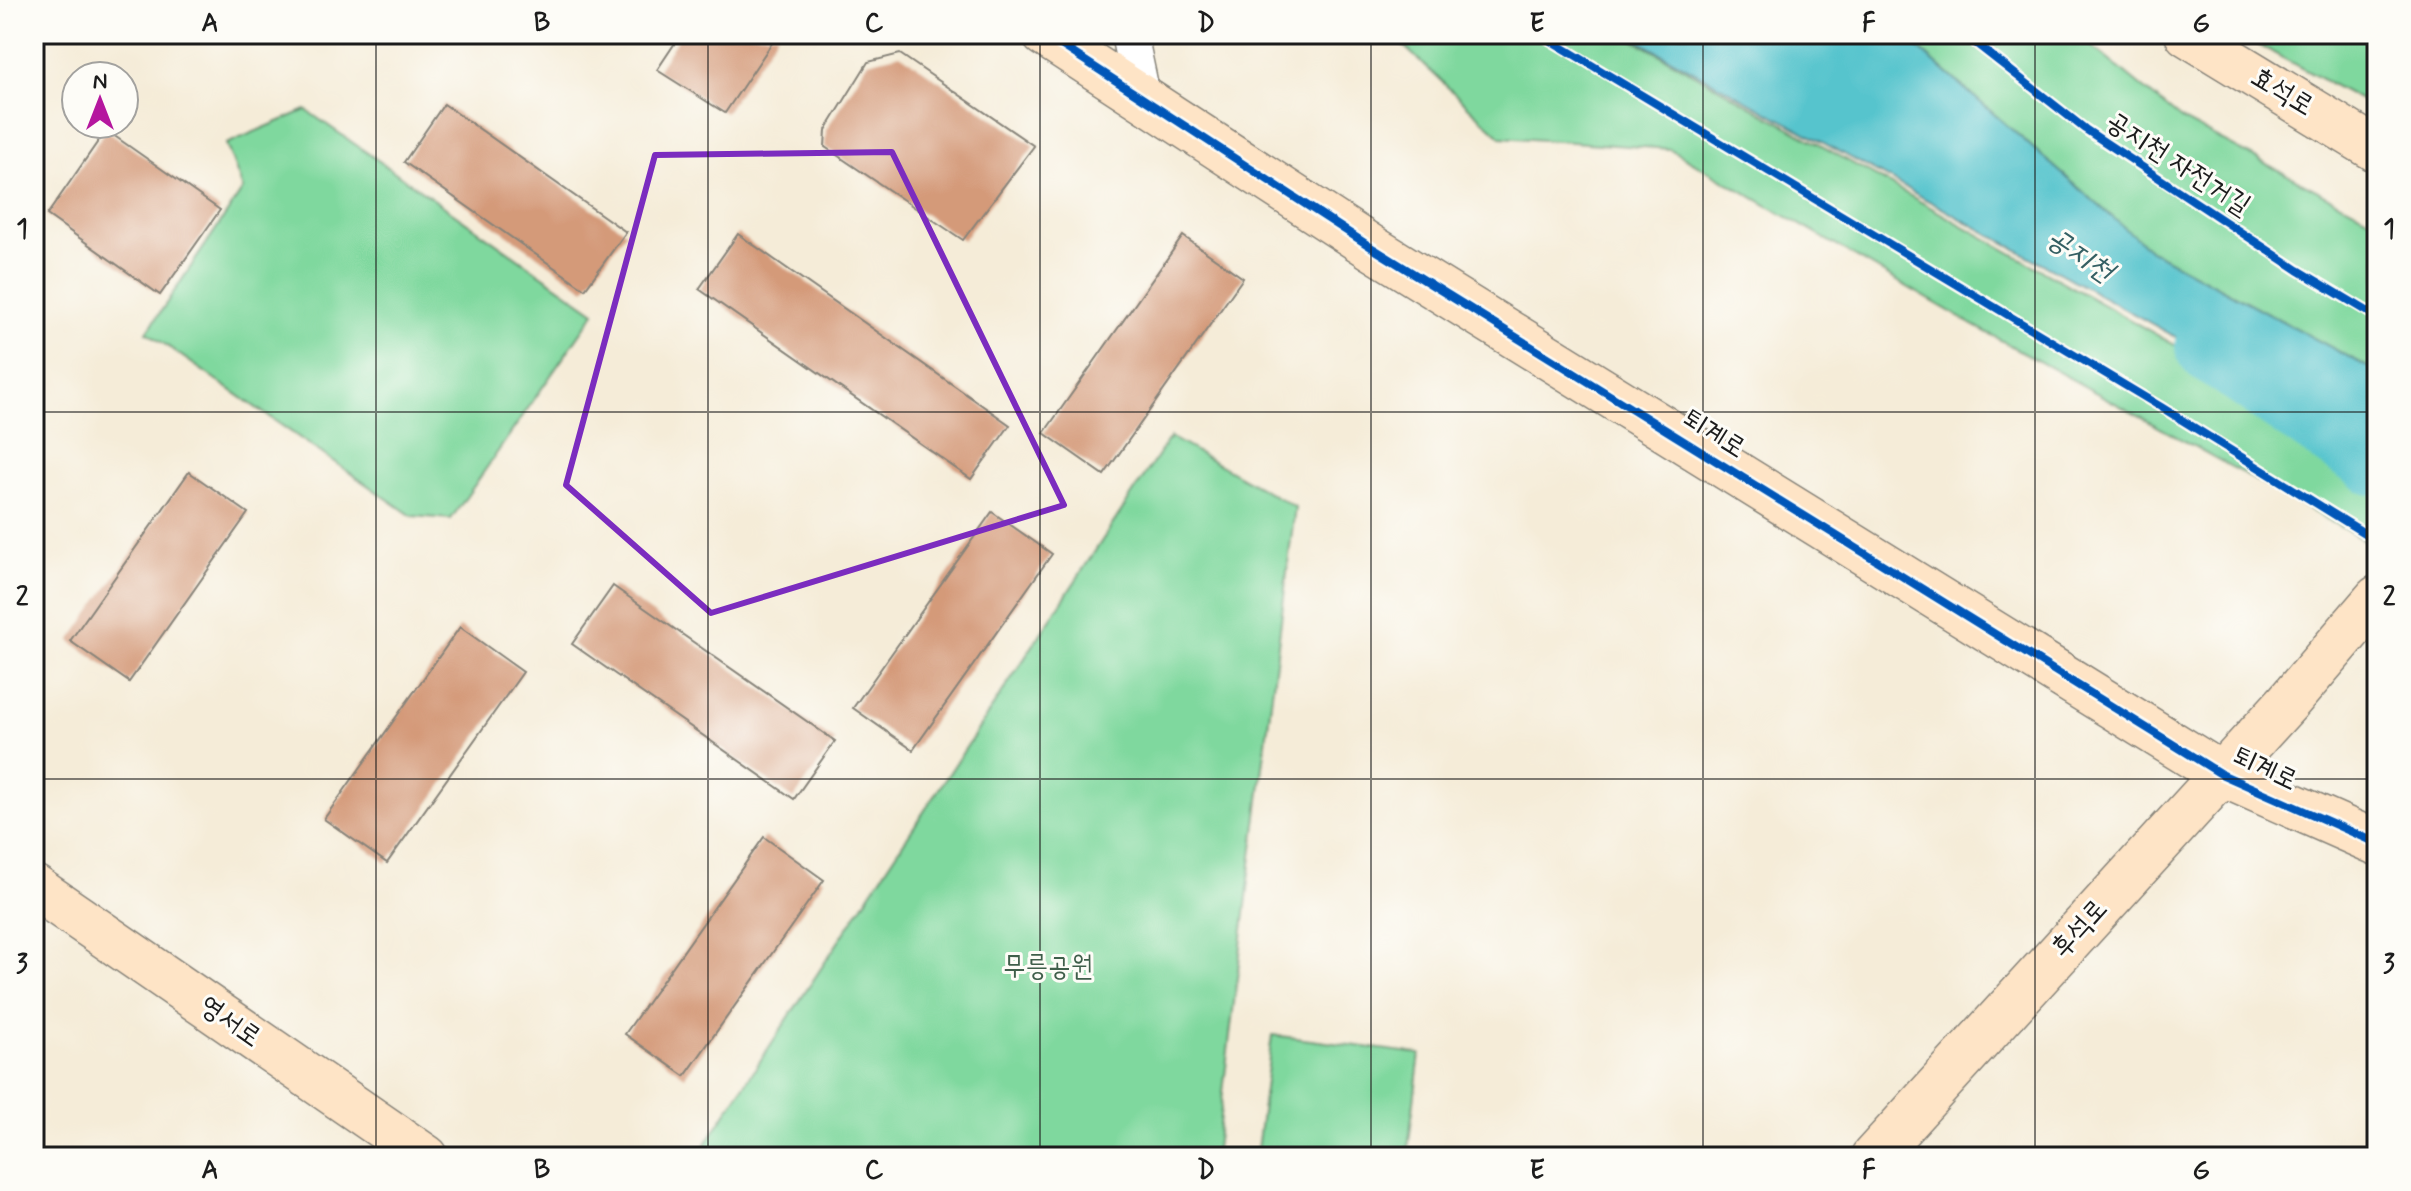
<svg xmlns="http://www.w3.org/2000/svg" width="2411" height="1191" viewBox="0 0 2411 1191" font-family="Mynerve,'Poor Story',sans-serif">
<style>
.green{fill:#7fd89e;stroke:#4e7a5d;stroke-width:2}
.water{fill:#57c4cd;stroke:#3a7074;stroke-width:2}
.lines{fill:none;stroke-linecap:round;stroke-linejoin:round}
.river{stroke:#57c4cd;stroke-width:74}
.building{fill:#d49a79}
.street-casing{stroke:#88847a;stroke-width:39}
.secondary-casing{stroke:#88847a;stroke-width:47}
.street{stroke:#fff;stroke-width:36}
.secondary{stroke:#fee4c6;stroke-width:44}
.cycleway-casing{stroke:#fdfcf7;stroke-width:13}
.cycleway{stroke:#0057b8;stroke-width:8}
.marked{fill:none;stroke:#7b2cbf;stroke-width:6;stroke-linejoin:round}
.grid{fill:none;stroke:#1c1c1c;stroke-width:2;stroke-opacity:0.55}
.labels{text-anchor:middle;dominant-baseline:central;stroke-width:6;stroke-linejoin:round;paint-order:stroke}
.street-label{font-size:28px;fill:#1c1c1c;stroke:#fdfcf7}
.park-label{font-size:28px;fill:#3f5e4a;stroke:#fdfcf7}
.water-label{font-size:30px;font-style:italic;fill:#345f63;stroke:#fdfcf7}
.neatline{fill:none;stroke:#1c1c1c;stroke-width:3}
.grid-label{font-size:26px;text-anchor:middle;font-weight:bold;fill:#1c1c1c}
</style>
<rect width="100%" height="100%" fill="#fdfcf7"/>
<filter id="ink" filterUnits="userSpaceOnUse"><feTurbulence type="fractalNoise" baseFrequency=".0125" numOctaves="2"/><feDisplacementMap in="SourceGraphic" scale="16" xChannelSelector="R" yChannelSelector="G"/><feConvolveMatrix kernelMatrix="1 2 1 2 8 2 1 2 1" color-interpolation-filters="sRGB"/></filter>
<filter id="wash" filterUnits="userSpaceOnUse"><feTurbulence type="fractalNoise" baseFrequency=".006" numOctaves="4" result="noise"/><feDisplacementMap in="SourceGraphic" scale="32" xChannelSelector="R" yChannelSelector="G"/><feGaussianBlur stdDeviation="1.8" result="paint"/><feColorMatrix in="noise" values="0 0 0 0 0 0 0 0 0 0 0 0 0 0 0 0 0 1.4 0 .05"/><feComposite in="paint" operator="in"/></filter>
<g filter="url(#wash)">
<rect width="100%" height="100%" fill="#f5ecd8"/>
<g class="green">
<polygon points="1391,34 1623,34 2377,459 2377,547 1973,325 1670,149 1501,137"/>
<polygon points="1902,34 2077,34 2181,119 2377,222 2377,372 2150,250"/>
<polygon points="2243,34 2377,34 2377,109 2253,42"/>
<polygon points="306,110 595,312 451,519 412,516 147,332 243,189 226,144"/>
<polygon points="1170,437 1295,507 1215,1157 697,1157"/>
<polygon points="1272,1035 1420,1054 1407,1157 1256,1157"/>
</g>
<polygon class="water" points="1626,34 1902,34 2150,250 2377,372 2377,448"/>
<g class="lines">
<polyline class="river" points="2212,346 2377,459"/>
</g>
<g id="blocks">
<g class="building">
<polygon points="681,34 778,34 725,113 657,70"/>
<polygon points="900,54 1034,146 963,240 825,147 826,130 868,62"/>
<polygon points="444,104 626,232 585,289 404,162"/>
<polygon points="106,130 220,210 160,295 47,215"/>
<polygon points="738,234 1010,425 971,479 699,289"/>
<polygon points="1183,236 1243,278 1104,475 1044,433"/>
<polygon points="189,472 248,513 129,682 70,641"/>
<polygon points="992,512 1052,554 913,750 853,708"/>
<polygon points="613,586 835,741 794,799 572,644"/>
<polygon points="460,627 523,672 387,863 324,819"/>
<polygon points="764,837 824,880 685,1076 625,1034"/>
</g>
</g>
</g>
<g filter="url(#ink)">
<use href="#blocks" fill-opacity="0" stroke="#88847a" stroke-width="2"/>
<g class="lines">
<g class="street-casing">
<polyline id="street" points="1129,34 1142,96"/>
</g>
<g class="secondary-casing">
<g id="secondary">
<polyline points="1044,34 1374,249 2221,774 2377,843"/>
<polyline points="2187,34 2377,150"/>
<polyline points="34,887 426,1157"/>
<polyline points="1873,1157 2288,702 2377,598"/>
</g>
</g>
<use href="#street" class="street"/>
<use href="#secondary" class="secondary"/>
<g class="cycleway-casing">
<g id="cycleway">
<polyline points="1044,34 1374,249 2221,774 2377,843"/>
<polyline points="1540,34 2161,407 2377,541"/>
<polyline points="1964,34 2085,129 2298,270 2377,317"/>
</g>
</g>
<use href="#cycleway" class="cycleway"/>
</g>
</g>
<path class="marked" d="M892,152L1064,505L711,613L566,485L655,155Z"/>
<path class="grid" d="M376,34V1157M708,34V1157M1040,34V1157M1371,34V1157M1703,34V1157M2035,34V1157M34,412H2377M34,779H2377"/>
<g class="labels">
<g class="street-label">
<text transform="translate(2282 92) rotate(31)">효석로</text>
<text transform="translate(2178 164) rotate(33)">공지천 자전거길</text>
<text transform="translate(1714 434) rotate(32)">퇴계로</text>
<text transform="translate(2265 769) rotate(25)">퇴계로</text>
<text transform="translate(2080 929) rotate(-48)">후석로</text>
<text transform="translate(230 1022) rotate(35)">영서로</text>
</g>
<g class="park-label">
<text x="1048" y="967">무릉공원</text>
</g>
<g class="water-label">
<text transform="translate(2080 255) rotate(34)">공지천</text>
</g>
</g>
<rect width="2411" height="1191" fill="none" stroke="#fdfcf7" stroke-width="88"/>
<g transform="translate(100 100)"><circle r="38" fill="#fdfcf7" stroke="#a3a29f" stroke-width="2"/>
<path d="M0-6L14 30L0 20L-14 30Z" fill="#b5179e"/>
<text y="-12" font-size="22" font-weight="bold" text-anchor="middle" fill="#1c1c1c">N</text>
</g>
<rect x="44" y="44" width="2323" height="1103" class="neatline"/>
<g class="grid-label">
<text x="210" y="31">A</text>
<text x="542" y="31">B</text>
<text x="874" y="31">C</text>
<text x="1206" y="31">D</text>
<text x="1537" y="31">E</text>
<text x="1869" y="31">F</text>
<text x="2201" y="31">G</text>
<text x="22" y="237">1</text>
<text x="2389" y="237">1</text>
<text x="22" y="605">2</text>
<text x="2389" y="605">2</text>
<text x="22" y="972">3</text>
<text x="2389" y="972">3</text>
<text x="210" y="1178">A</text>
<text x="542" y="1178">B</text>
<text x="874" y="1178">C</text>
<text x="1206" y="1178">D</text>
<text x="1537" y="1178">E</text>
<text x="1869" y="1178">F</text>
<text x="2201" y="1178">G</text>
</g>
</svg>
